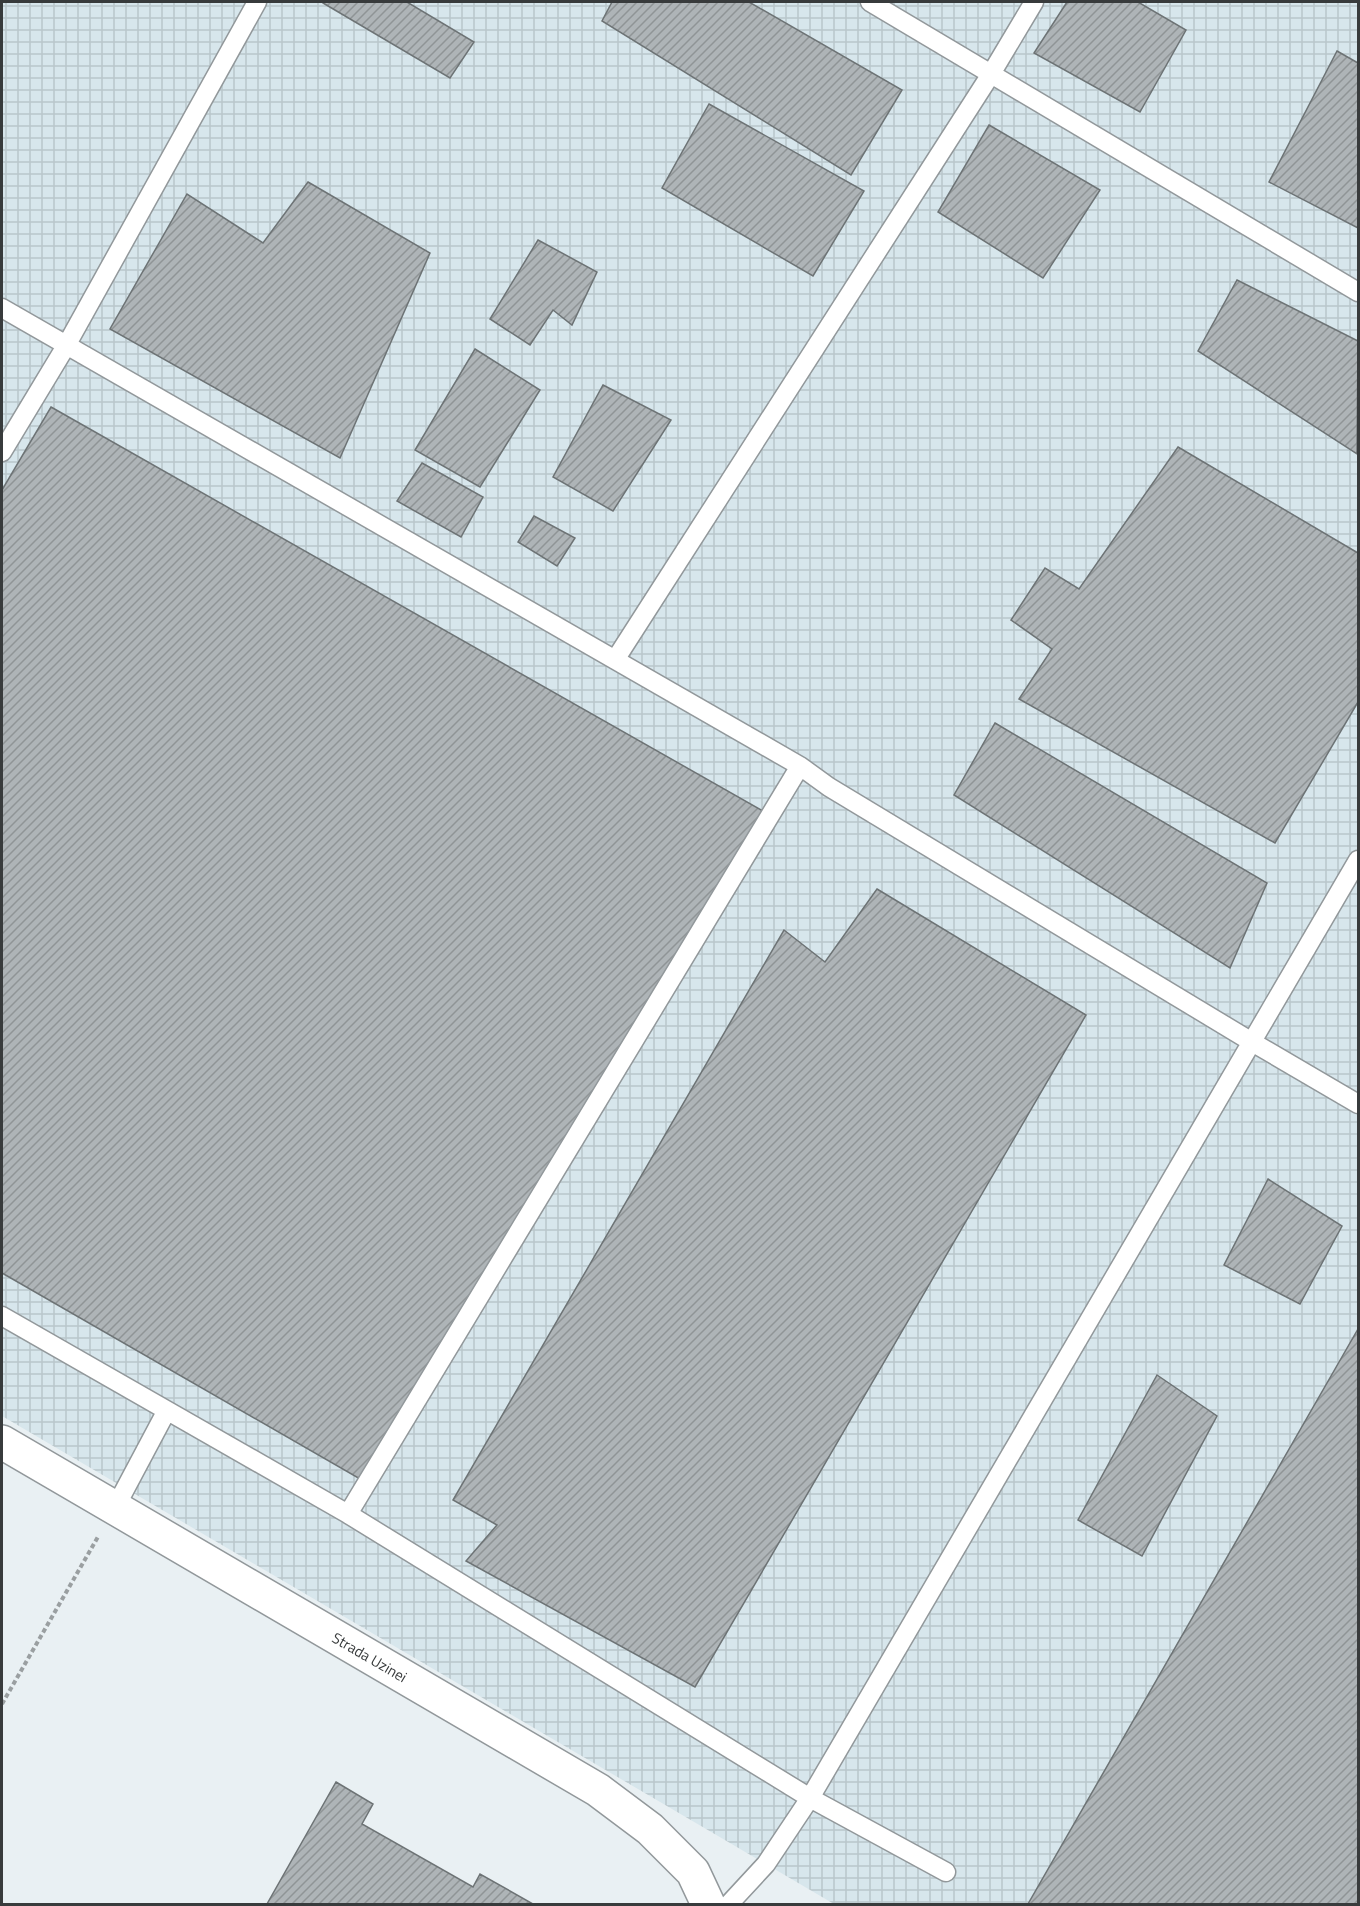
<svg xmlns="http://www.w3.org/2000/svg" width="1360" height="1906" font-family="'Titillium Web',sans-serif">
<defs>
<pattern id="industrial-grid" width="8" height="8" patternUnits="userSpaceOnUse" patternTransform="scale(1.5)"><rect width="8" height="8" fill="#d7e6ec"/><path d="M0 4h8M4 0v8" fill="none" stroke="#b9c6cb"/></pattern>
<pattern id="building-hatch" width="6" height="6" patternUnits="userSpaceOnUse" patternTransform="scale(1.5)"><rect width="6" height="6" fill="#aeb4b7"/><path d="M-1 1l2-2M0 6l6-6M5 7l2-2" fill="none" stroke="#8f9496"/></pattern>
</defs>
<rect width="100%" height="100%" fill="#e9f0f3"/>
<path fill="url(#industrial-grid)" d="M 2,2 L 1358,2 L 1358,1904 L 834,1904 L 2,1416 Z"/>
<path fill="url(#building-hatch)" stroke="#6d7375" stroke-width="1.5" d="M 323,2 L 407,2 L 474,42 L 450,78 L 323,3 Z
M 612,2 L 749,2 L 902,90 L 851,175 L 602,21 Z
M 1067,2 L 1138,2 L 1186,30 L 1140,112 L 1034,53 Z
M 1337,51 L 1358,63 L 1358,228 L 1269,182 Z
M 709,104 L 864,191 L 813,276 L 662,188 Z
M 989,125 L 1100,190 L 1043,278 L 938,212 Z
M 308,182 L 430,253 L 340,458 L 110,329 L 187,194 L 263,243 Z
M 538,240 L 597,272 L 572,325 L 553,310 L 530,345 L 490,319 Z
M 1237,280 L 1358,341 L 1357,454 L 1198,351 Z
M 475,349 L 540,390 L 480,487 L 415,450 Z
M 603,385 L 671,420 L 613,511 L 553,477 Z
M 51,407 L 770,815 L 367,1483 L 2,1273 L 2,490 Z
M 1178,447 L 1358,553 L 1358,702 L 1275,843 L 1019,699 L 1052,649 L 1011,620 L 1045,568 L 1079,589 Z
M 422,463 L 483,497 L 461,537 L 397,501 Z
M 534,516 L 575,538 L 557,566 L 518,542 Z
M 995,723 L 1267,883 L 1230,968 L 954,795 Z
M 877,889 L 1086,1015 L 695,1687 L 466,1561 L 497,1525 L 453,1500 L 784,930 L 825,962 Z
M 1268,1179 L 1342,1226 L 1300,1304 L 1224,1265 Z
M 1358,1329 L 1358,1904 L 1028,1904 Z
M 1157,1375 L 1217,1416 L 1142,1556 L 1078,1520 Z
M 336,1782 L 373,1804 L 362,1824 L 473,1887 L 480,1874 L 533,1904 L 267,1904 Z"/>
<g fill="none" stroke-linecap="round" stroke-linejoin="round">
<defs>
<path id="lane" d="M 870,2 L 1358,292
M 2,308 L 800,766 L 829,787 L 1252,1042 L 1358,1104
M 2,452 L 66,346 L 257,2
M 615,660 L 991,74 L 1034,2
M 2,1316 L 348,1514 L 810,1798 L 946,1872
M 115,1508 L 166,1412
M 348,1514 L 800,766
M 729,1904 L 766,1864 L 810,1798 L 1358,860"/>
<g id="street">
<path id="s1" d="M 2,1442 L 598,1790 L 650,1829 L 693,1872 L 708,1904"/>
</g>
</defs>
<use href="#lane" stroke="#92989b" stroke-width="21"/>
<use href="#street" stroke="#92989b" stroke-width="36"/>
<path stroke="#9a9fa1" stroke-width="4" stroke-dasharray="4.5 3" stroke-linecap="butt" d="M 2,1704 L 99,1535"/>
<use href="#lane" stroke="#fff" stroke-width="18"/>
<use href="#street" stroke="#fff" stroke-width="33"/>
</g>
<g text-anchor="middle" dominant-baseline="central" stroke-width="6" stroke-linejoin="round" paint-order="stroke">
<g font-size="15" fill="#383b3c" stroke="#fff">
<text stroke="none"><textPath href="#s1" startOffset="426">Strada Uzinei</textPath></text>
</g>
</g>
<rect width="1360" height="1906" fill="none" stroke="#383b3c" stroke-width="6"/>
</svg>
